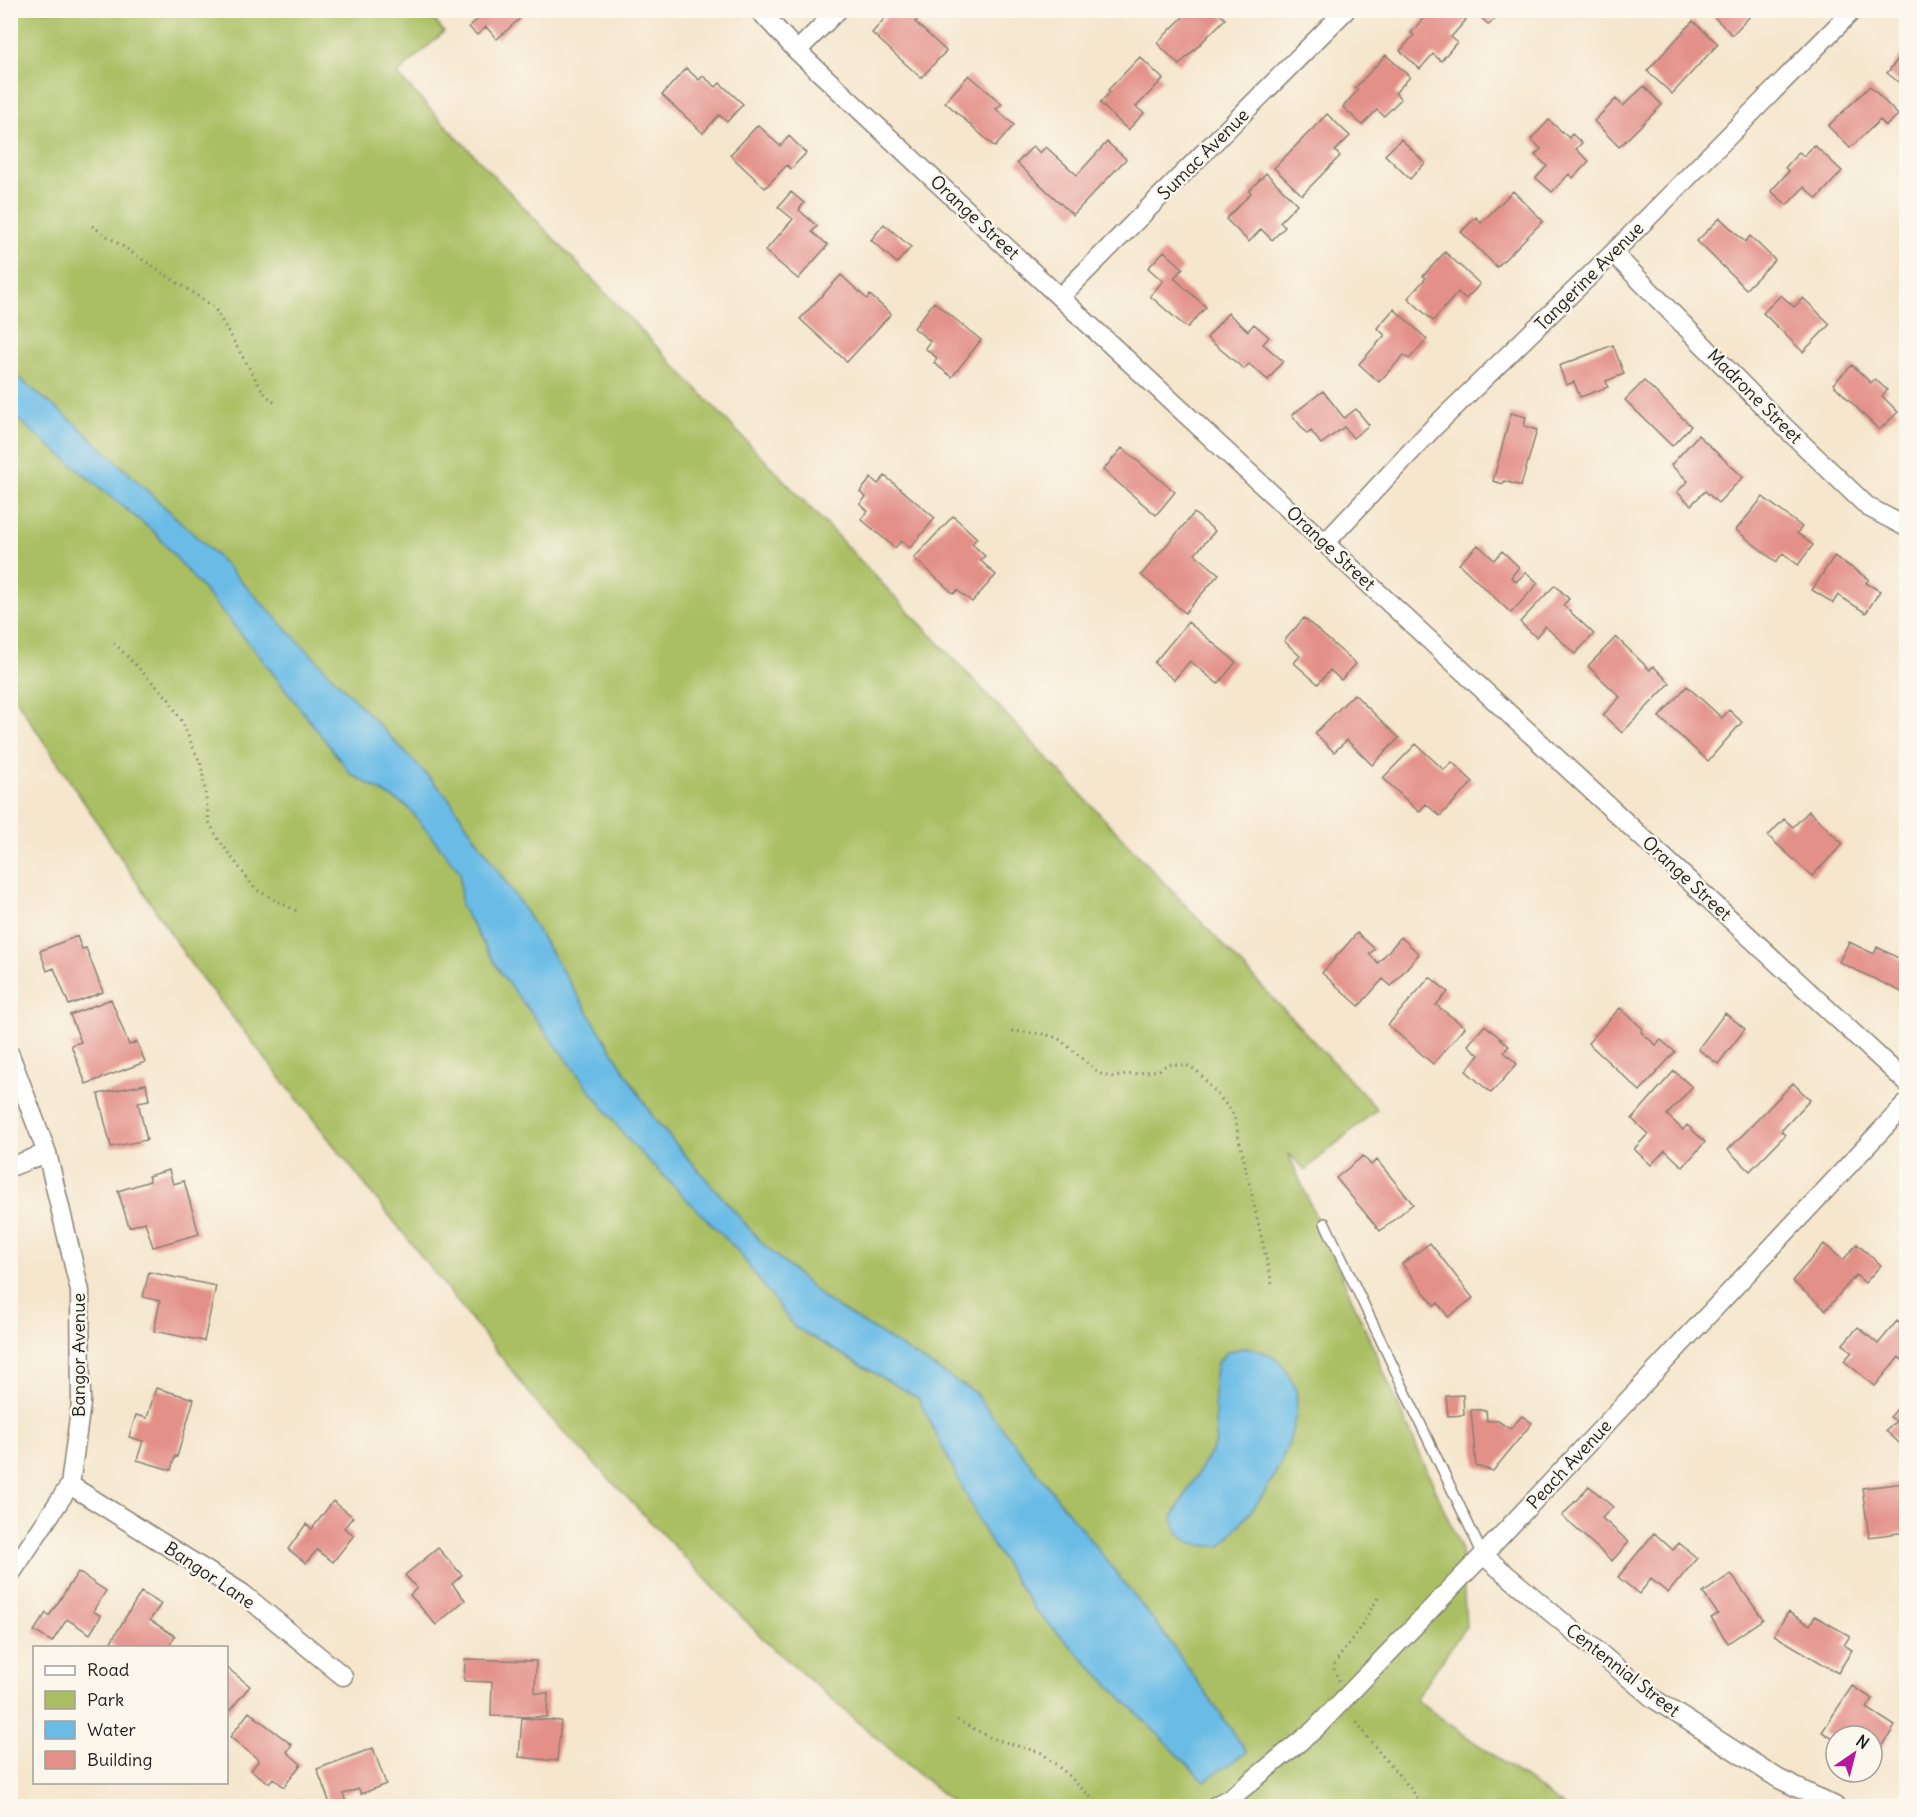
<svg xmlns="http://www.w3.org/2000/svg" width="1917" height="1817" font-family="Delius,sans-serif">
<rect width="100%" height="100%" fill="#fbf7ec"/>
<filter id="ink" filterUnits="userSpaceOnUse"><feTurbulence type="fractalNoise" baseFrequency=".0167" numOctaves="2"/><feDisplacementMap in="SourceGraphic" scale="12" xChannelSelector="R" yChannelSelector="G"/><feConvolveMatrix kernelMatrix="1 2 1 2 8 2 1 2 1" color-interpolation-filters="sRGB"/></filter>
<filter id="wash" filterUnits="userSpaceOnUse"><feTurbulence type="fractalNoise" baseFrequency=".008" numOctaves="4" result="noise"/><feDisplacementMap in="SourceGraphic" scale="24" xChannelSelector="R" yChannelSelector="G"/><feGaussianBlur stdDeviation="1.35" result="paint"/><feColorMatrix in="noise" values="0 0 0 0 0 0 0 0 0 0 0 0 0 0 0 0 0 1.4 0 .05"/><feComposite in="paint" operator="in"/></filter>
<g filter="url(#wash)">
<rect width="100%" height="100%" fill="#f5e6cd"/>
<path fill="#aabf64" stroke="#636e40" stroke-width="1.5" d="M 10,11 L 427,11 L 444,32 L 397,74 L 936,640 L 1377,1109 L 1305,1170 L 1288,1153 L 1461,1548 L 1466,1626 L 1415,1699 L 1563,1806 L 956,1806 L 769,1645 L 542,1409 L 193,967 L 11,692 Z"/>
<path fill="#6abce6" stroke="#436c81" stroke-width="1.5" d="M 10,371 L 76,424 L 214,553 L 447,796 L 524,909 L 655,1120 L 762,1243 L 826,1300 L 974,1392 L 1165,1635 L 1247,1752 L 1204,1781 L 1034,1609 L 986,1535 L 918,1398 L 794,1327 L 737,1250 L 629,1141 L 502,975 L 461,906 L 460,872 L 407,806 L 351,774 L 258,654 L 155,533 L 11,414 Z
M 1242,1348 C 1261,1349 1279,1356 1288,1374 C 1291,1379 1295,1385 1296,1391 C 1301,1421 1281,1466 1265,1492 C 1253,1511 1236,1528 1221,1546 C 1198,1547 1175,1543 1173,1516 L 1216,1442 L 1214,1381 L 1217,1363 L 1227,1352 Z"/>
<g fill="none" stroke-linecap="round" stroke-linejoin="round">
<path stroke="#6abce6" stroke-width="5" d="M 1275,1802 L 1279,1806"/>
</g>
<g id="blocks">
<path fill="#e39089" d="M 488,10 L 522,10 L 525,14 L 497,39 L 486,27 L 477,35 L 469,27 Z
M 892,10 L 926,10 L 915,22 L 946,51 L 921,78 L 872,33 Z
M 1190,10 L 1216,10 L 1225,19 L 1179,65 L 1157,43 Z
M 1430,10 L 1455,10 L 1466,20 L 1451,37 L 1457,42 L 1441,61 L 1433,54 L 1420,69 L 1400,51 L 1414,35 L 1411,33 Z
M 1473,10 L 1502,10 L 1489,25 Z
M 1707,10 L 1756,10 L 1732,35 Z
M 1693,21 L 1718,44 L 1672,94 L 1647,71 Z
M 1906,49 L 1906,88 L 1887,73 Z
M 1386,55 L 1410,77 L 1395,93 L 1401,99 L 1384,116 L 1377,110 L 1362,125 L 1343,107 L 1358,90 L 1355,88 Z
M 1140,57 L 1163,79 L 1136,107 L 1144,113 L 1128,130 L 1100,103 L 1110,92 L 1108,90 Z
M 686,68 L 699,80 L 703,76 L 716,87 L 720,83 L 743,104 L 727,122 L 719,115 L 703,133 L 662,95 Z
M 969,75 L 1002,104 L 996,109 L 1014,125 L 995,147 L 945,102 Z
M 1644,86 L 1662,105 L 1619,147 L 1594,121 L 1616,99 L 1623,106 Z
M 1870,86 L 1898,115 L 1886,126 L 1880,120 L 1850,148 L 1828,126 Z
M 1327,114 L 1350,136 L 1335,151 L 1340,156 L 1302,195 L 1274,168 Z
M 1549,120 L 1569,138 L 1572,134 L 1582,143 L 1576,149 L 1589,161 L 1573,178 L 1569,174 L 1552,192 L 1536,178 L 1547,166 L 1535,155 L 1541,149 L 1531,139 Z
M 758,125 L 780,146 L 789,136 L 806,153 L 791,169 L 787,165 L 765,188 L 730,155 Z
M 1401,139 L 1425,163 L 1410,179 L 1385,155 Z
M 1107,142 L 1126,159 L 1073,215 L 1017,163 L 1033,146 L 1040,153 L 1046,147 L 1077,175 Z
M 1814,145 L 1842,171 L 1817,199 L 1804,187 L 1787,205 L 1771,191 L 1789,171 L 1785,168 L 1799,152 L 1804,156 Z
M 1266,173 L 1297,204 L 1280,222 L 1285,227 L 1272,240 L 1261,229 L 1249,242 L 1226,219 L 1251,193 L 1249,191 Z
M 1513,191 L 1543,221 L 1497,267 L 1461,232 L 1476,217 L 1481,223 Z
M 791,192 L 804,203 L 799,210 L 817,226 L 812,232 L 828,245 L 798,279 L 765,251 L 793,219 L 778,207 Z
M 1720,218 L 1745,242 L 1750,236 L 1775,260 L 1746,289 L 1697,241 Z
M 884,224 L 911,247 L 897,263 L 871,240 Z
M 1164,251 L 1183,268 L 1174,278 L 1206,307 L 1187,328 L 1150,296 L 1163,281 L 1148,268 Z
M 1445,252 L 1480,284 L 1466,299 L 1458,292 L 1433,321 L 1408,298 L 1426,278 L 1423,276 Z
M 841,275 L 867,299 L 870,295 L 891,314 L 847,362 L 800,319 Z
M 1781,295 L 1794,307 L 1803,298 L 1830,324 L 1803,352 L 1763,313 Z
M 934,302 L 981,340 L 952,377 L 934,363 L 937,358 L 925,348 L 930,341 L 914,328 Z
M 1394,309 L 1427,339 L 1409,359 L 1404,355 L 1379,382 L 1359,364 L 1385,335 L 1377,328 Z
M 1228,313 L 1248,331 L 1254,324 L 1269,337 L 1263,344 L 1283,361 L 1268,380 L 1249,364 L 1244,369 L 1207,338 Z
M 1613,345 L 1624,374 L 1606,381 L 1608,387 L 1580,397 L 1574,382 L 1566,385 L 1559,366 Z
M 1852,365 L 1871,383 L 1875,379 L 1887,390 L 1882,396 L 1898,412 L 1879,430 L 1833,384 Z
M 1644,381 L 1691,426 L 1672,446 L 1625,400 Z
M 1323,391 L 1344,418 L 1356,409 L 1369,425 L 1353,438 L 1344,427 L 1321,444 L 1311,431 L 1307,434 L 1292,415 Z
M 1511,413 L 1526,417 L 1524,426 L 1537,430 L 1521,486 L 1504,481 L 1503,484 L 1493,481 Z
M 1698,435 L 1743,477 L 1718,503 L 1705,491 L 1691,505 L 1677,492 L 1688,481 L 1671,465 Z
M 1122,448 L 1175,492 L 1156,515 L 1103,470 Z
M 885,476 L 935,518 L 910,548 L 901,541 L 895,548 L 861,519 L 868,511 L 860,504 L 866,497 L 860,492 L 871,478 L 878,484 Z
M 1763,497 L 1802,527 L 1797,533 L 1813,545 L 1798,565 L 1783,553 L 1776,562 L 1736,530 Z
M 1194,513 L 1215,531 L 1195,554 L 1219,574 L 1185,613 L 1141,575 Z
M 953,516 L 977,538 L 972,544 L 985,556 L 980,560 L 996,575 L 972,602 L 957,590 L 954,594 L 914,558 Z
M 1478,545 L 1494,560 L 1502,551 L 1519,567 L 1511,577 L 1516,582 L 1526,572 L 1538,583 L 1511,613 L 1459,564 Z
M 1834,556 L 1869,579 L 1866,583 L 1880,591 L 1866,613 L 1838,595 L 1833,603 L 1812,590 Z
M 1555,585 L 1569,599 L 1563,605 L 1594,634 L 1575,654 L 1545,626 L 1536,637 L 1520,622 Z
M 1304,618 L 1356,664 L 1341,680 L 1330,670 L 1318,684 L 1294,663 L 1300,656 L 1284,641 Z
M 1188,622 L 1236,662 L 1218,684 L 1190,661 L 1174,680 L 1154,663 Z
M 1616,637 L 1650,670 L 1653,666 L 1670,683 L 1622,733 L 1603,715 L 1620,697 L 1588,666 Z
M 1687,686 L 1722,718 L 1729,710 L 1742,722 L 1708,761 L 1659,717 Z
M 1354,694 L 1399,738 L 1372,765 L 1347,740 L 1334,752 L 1315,733 Z
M 1416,744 L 1444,770 L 1452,762 L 1473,782 L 1440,816 L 1426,804 L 1419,812 L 1383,778 Z
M 1809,811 L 1843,844 L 1812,876 L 1768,836 L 1784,819 L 1793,827 Z
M 1357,933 L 1375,949 L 1369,954 L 1378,963 L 1401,937 L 1419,954 L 1391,986 L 1383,979 L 1359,1006 L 1322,973 Z
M 77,936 L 82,949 L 86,948 L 103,992 L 69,1005 L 54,968 L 47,971 L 40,951 Z
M 1849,942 L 1874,954 L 1877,947 L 1902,960 L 1906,951 L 1906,994 L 1839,962 Z
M 1430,977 L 1448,992 L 1436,1005 L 1465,1027 L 1433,1064 L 1388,1025 Z
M 111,999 L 129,1045 L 137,1042 L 145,1062 L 86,1084 L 71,1045 L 81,1042 L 70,1015 Z
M 1620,1008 L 1643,1029 L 1641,1032 L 1656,1045 L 1661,1040 L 1675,1052 L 1640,1091 L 1588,1043 Z
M 1725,1013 L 1745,1029 L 1718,1064 L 1698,1049 Z
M 1485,1025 L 1509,1046 L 1504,1052 L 1517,1064 L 1491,1093 L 1466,1071 L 1479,1055 L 1468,1045 Z
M 1674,1071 L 1692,1087 L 1667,1115 L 1683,1130 L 1687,1125 L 1705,1142 L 1683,1167 L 1665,1150 L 1651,1165 L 1634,1149 L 1648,1134 L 1632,1119 Z
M 1793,1083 L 1810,1100 L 1781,1131 L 1785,1135 L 1750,1171 L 1728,1150 Z
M 146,1084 L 149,1100 L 138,1102 L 147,1140 L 111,1147 L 98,1094 Z
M 1363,1156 L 1371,1165 L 1377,1160 L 1413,1204 L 1380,1231 L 1336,1178 Z
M 169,1170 L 173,1184 L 184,1181 L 199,1234 L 153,1247 L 145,1222 L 129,1227 L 118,1191 L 150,1181 L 148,1176 Z
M 1430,1243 L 1473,1298 L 1448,1317 L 1438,1303 L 1435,1306 L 1402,1264 Z
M 1824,1244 L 1843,1260 L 1857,1244 L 1881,1265 L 1865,1283 L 1856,1275 L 1826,1310 L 1792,1281 Z
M 149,1272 L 216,1286 L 204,1341 L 154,1331 L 160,1301 L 143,1297 Z
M 1897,1321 L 1906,1329 L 1906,1364 L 1899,1357 L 1875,1386 L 1844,1361 L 1852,1352 L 1843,1344 L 1858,1327 L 1878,1344 Z
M 156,1388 L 194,1399 L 177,1457 L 175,1456 L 171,1470 L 137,1460 L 143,1441 L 129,1437 L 136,1415 L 147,1418 Z
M 1463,1395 L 1464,1415 L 1448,1416 L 1446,1396 Z
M 1906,1399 L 1906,1449 L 1886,1431 L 1896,1421 L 1890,1417 Z
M 1471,1410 L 1486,1410 L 1487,1421 L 1498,1421 L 1510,1429 L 1522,1416 L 1532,1423 L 1493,1471 L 1476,1466 Z
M 1905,1483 L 1906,1532 L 1869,1537 L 1862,1488 Z
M 1589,1486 L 1613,1507 L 1602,1518 L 1629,1542 L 1612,1561 L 1562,1516 Z
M 333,1501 L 353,1517 L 344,1528 L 354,1535 L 333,1562 L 317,1550 L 306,1563 L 288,1549 L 306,1524 L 312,1529 Z
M 1654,1533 L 1673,1550 L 1679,1543 L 1697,1558 L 1668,1593 L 1651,1579 L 1639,1594 L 1618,1577 Z
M 438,1548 L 462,1575 L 452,1584 L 465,1600 L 436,1625 L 410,1595 L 417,1588 L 405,1575 Z
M 78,1572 L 106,1591 L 93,1611 L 101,1616 L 90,1634 L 67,1619 L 52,1642 L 34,1631 L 46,1613 L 49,1616 Z
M 1731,1574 L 1763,1619 L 1728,1643 L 1711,1618 L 1718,1614 L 1703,1593 Z
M 141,1592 L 161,1604 L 150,1620 L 175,1636 L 168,1648 L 117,1648 L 110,1643 Z
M 1788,1612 L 1810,1625 L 1815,1616 L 1850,1636 L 1844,1645 L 1852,1650 L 1838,1673 L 1774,1635 Z
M 465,1659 L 536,1661 L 535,1693 L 548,1693 L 547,1717 L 491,1716 L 492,1682 L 464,1681 Z
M 226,1667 L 250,1686 L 226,1715 Z
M 1852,1686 L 1873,1699 L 1867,1708 L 1895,1726 L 1875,1758 L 1872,1757 L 1872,1736 L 1836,1736 L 1836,1741 L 1822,1732 Z
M 249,1712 L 292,1745 L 287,1752 L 301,1764 L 284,1787 L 273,1778 L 269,1783 L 251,1770 L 259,1760 L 230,1737 Z
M 522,1718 L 561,1721 L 557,1761 L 519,1757 Z
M 373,1748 L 386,1784 L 361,1794 L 359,1789 L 343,1794 L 346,1802 L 331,1806 L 317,1769 Z"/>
</g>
</g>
<g filter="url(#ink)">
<use href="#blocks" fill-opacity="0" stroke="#888174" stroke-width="1.5"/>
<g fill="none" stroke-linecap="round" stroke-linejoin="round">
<defs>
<path id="service" d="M 1325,1223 L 1483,1555"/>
<path id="minor" d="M 759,10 L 797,51 L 1054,292 L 1906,1082
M 797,51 L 838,10
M 1613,253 L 1772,415 L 1868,507 L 1906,527
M 1060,297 L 1346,10
M 1326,542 L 1433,428 L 1613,253 L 1853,10
M 10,1055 L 47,1153 L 80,1291 L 81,1403 L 70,1485 L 10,1575
M 10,1167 L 47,1153
M 70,1485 L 242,1593 L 343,1676
M 1483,1555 L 1654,1699 L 1779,1779 L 1835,1806
M 1215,1806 L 1232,1797 L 1314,1730 L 1483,1555 L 1906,1104"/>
</defs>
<use href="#service" stroke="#888174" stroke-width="12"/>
<use href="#minor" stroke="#888174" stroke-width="21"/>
<path stroke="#888174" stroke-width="3" stroke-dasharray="1.5 4.5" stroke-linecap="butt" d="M 92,226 L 214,307 L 263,392 L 276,404
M 114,643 L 168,698 L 182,722 L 202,767 L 209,822 L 217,837 L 255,889 L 300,913
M 1012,1031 L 1044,1034 L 1058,1038 L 1102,1075 L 1114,1077 L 1159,1070 L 1168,1064 L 1186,1065 L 1197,1071 L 1229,1108 L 1234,1116 L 1272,1284
M 1339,1681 L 1333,1666 L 1361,1626 L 1379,1596
M 957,1720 L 991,1738 L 1042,1753 L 1066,1773 L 1100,1806
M 1357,1722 C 1376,1752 1403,1777 1424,1806"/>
<use href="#service" stroke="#fff" stroke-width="9"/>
<use href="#minor" stroke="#fff" stroke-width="18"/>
</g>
</g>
<g text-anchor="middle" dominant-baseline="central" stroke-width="5" stroke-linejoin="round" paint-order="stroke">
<g font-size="18" fill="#1c1c1c" stroke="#fbf7ec">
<text transform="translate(1203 154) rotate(-45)">Sumac Avenue</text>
<text transform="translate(975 217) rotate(43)">Orange Street</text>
<text transform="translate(1589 276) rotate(-45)">Tangerine Avenue</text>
<text transform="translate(1755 396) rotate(45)">Madrone Street</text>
<text transform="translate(1331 548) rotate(43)">Orange Street</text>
<text transform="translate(1687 878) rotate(43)">Orange Street</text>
<text transform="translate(78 1355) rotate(-90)">Bangor Avenue</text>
<text transform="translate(1569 1464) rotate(-47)">Peach Avenue</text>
<text transform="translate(210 1575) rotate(34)">Bangor Lane</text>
<text transform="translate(1623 1670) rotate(38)">Centennial Street</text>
</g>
</g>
<rect width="1917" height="1817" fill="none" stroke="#fbf7ec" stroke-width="36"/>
<rect x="33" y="1646" width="195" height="138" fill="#fbf7ec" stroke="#a29f99" stroke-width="1.5"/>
<rect x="45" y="1666" width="30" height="9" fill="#ffffff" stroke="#a29f99" stroke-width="1.5"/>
<text x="87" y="1676" font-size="18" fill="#1c1c1c">Road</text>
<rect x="45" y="1691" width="30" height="18" fill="#aabf64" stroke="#a29f99" stroke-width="1.5"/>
<text x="87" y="1706" font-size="18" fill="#1c1c1c">Park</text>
<rect x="45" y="1721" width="30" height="18" fill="#6abce6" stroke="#a29f99" stroke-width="1.5"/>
<text x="87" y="1736" font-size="18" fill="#1c1c1c">Water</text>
<rect x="45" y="1751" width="30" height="18" fill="#e39089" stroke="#a29f99" stroke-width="1.5"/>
<text x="87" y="1766" font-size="18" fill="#1c1c1c">Building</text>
<g transform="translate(1854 1754) rotate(35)"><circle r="28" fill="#fbf7ec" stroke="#a29f99" stroke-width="1.5"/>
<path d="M0-4.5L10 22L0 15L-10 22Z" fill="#b5179e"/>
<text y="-9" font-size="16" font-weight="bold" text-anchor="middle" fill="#1c1c1c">N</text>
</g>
</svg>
